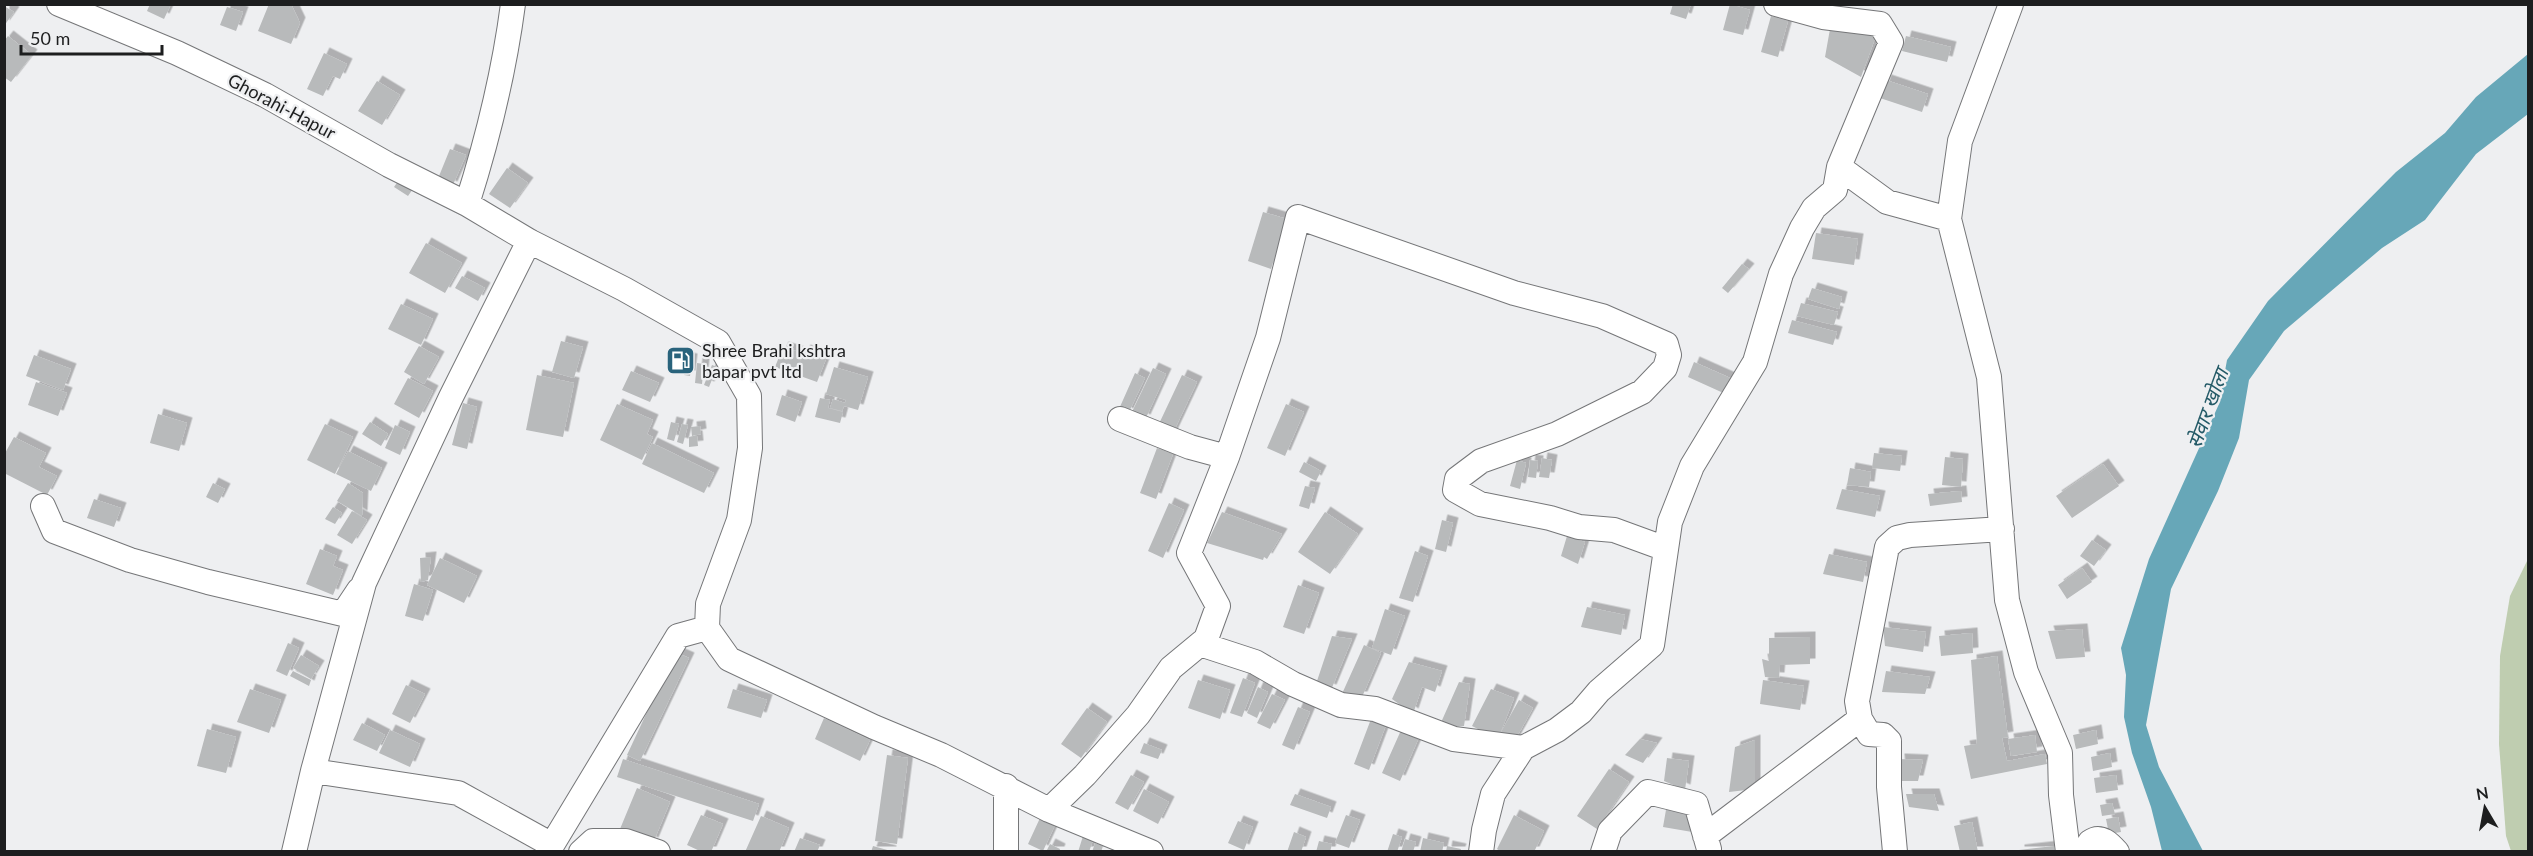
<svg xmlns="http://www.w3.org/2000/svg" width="2533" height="856" font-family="Lato,'Noto Sans Devanagari',sans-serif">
<defs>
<filter id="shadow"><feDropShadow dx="5.5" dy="-5.5" stdDeviation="0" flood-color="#0004"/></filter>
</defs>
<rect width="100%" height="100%" fill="#eeeff1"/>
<path fill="#bfcdb0" d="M 2528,559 L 2528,851 L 2511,851 L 2506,836 L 2499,744 L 2500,656 L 2510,596 Z"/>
<path fill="#67a7b8" d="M 2528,54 L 2528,114 L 2476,154 L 2425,220 L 2382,248 L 2284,331 L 2249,380 L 2239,438 L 2218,491 L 2171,589 L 2146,725 L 2159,767 L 2203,851 L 2162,851 L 2151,807 L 2132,753 L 2124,717 L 2126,675 L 2121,648 L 2149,559 L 2219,404 L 2227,360 L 2268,301 L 2396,172 L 2445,133 L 2476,97 Z"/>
<path fill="#b8babb" filter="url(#shadow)" d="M 150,4 L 171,4 L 164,19 L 147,11 Z
M 269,4 L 291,4 L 300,23 L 291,44 L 258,31 Z
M 1673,4 L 1691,4 L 1686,19 L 1670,14 Z
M 1730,4 L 1750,10 L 1743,35 L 1723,30 Z
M 4,6 L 14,12 L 4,26 Z
M 227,7 L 243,12 L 236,31 L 220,25 Z
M 1771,16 L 1788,21 L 1778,57 L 1761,52 Z
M 1830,29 L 1877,33 L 1861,77 L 1825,57 Z
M 8,36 L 32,55 L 11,82 L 4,77 L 4,41 Z
M 1906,36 L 1951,47 L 1947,62 L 1902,51 Z
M 324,53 L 347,64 L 340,79 L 333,76 L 323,96 L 307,89 Z
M 1886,80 L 1928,94 L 1922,112 L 1880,98 Z
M 377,81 L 400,95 L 382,125 L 358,111 Z
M 450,149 L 466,155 L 452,187 L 437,181 Z
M 507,168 L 528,183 L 510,208 L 489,194 Z
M 401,177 L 415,186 L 408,196 L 394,187 Z
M 1263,212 L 1287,219 L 1271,269 L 1248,261 Z
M 1816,233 L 1858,239 L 1854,265 L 1812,259 Z
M 426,243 L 462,263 L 445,293 L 409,273 Z
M 1742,264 L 1749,269 L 1728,293 L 1722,288 Z
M 462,276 L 485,288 L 478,301 L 455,288 Z
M 1812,288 L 1842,297 L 1839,309 L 1808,299 Z
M 1801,303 L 1838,312 L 1834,325 L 1797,316 Z
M 401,304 L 433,319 L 421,345 L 388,329 Z
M 1792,320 L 1837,332 L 1833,345 L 1788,333 Z
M 561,341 L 583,347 L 574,378 L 552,372 Z
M 419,346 L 439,357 L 424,384 L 404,372 Z
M 783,347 L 802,353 L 800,362 L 805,350 L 826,359 L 817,382 L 775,367 Z
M 34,355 L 71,369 L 63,390 L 26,376 Z
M 687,358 L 692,359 L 690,376 L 684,375 Z
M 1694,362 L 1737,381 L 1730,396 L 1688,377 Z
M 697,363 L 704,364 L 702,384 L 695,383 Z
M 712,365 L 717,367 L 709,387 L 704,385 Z
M 834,367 L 868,377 L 858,410 L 844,406 L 842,411 L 830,408 L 833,399 L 845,403 L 846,400 L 826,394 Z
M 1153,368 L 1166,374 L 1145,420 L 1131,414 Z
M 631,371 L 659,383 L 650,402 L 622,390 Z
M 1135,373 L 1145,378 L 1128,414 L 1119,409 Z
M 537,375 L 574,383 L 563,437 L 526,430 Z
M 1182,375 L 1197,382 L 1172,435 L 1157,428 Z
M 408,378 L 433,391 L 419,418 L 394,404 Z
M 36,382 L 67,393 L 58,416 L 28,405 Z
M 782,395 L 802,402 L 795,422 L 776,415 Z
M 820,398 L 830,400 L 828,408 L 843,412 L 840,423 L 815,417 Z
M 463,403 L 477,407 L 467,449 L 452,445 Z
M 617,404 L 653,420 L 647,434 L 653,437 L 642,460 L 600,440 Z
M 1286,404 L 1304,412 L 1285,456 L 1267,448 Z
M 158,414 L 187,423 L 179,451 L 150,443 Z
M 370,422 L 388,434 L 381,446 L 362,434 Z
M 671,422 L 679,424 L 674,441 L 667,439 Z
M 325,424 L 353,437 L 335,474 L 307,460 Z
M 682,424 L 688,425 L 683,444 L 677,442 Z
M 395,425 L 410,432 L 400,455 L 385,448 Z
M 700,426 L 701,434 L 692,436 L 691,427 Z
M 693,436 L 697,436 L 698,446 L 689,447 L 689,437 Z
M 14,437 L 46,453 L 39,467 L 57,476 L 47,495 L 4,473 L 4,455 Z
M 652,443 L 714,473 L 704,493 L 642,464 Z
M 1157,448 L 1173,454 L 1156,499 L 1140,493 Z
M 348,451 L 382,468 L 371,491 L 336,474 Z
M 1874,453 L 1902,456 L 1900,471 L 1872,468 Z
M 1945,457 L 1963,459 L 1961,487 L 1942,485 Z
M 1542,458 L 1552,460 L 1549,478 L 1539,477 Z
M 1517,460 L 1526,463 L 1520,489 L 1510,486 Z
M 1530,460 L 1538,461 L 1536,478 L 1528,477 Z
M 1304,462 L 1321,471 L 1316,481 L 1299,472 Z
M 2103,464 L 2119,486 L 2072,518 L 2056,496 Z
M 1850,468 L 1871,472 L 1869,487 L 1847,485 Z
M 213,483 L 225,489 L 218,503 L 206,497 Z
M 348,483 L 363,493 L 362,516 L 337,501 Z
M 1305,486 L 1315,488 L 1309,509 L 1299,506 Z
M 1842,489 L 1880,496 L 1875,517 L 1836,509 Z
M 1961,491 L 1962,502 L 1930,506 L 1928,494 Z
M 94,499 L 121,508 L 114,527 L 87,518 Z
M 1169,503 L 1184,510 L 1163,558 L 1148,551 Z
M 333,507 L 342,513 L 335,524 L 325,519 Z
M 352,511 L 367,520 L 352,544 L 337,535 Z
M 1222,512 L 1282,534 L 1267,559 L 1264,557 L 1263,560 L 1207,543 Z
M 1325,512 L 1358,534 L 1330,574 L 1298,552 Z
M 1442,520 L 1453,523 L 1446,552 L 1435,549 Z
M 1567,536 L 1585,542 L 1578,564 L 1561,556 Z
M 2092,540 L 2106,550 L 2094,566 L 2080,556 Z
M 320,549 L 337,556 L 333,566 L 343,570 L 333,595 L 306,584 Z
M 1415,551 L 1428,556 L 1413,602 L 1399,598 Z
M 1829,554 L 1867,562 L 1863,582 L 1823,574 Z
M 431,557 L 428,580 L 421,582 L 420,558 Z
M 440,558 L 477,576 L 464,603 L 427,585 Z
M 2082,568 L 2092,582 L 2067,599 L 2058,585 Z
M 414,584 L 433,590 L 423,621 L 405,616 Z
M 1298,585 L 1319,593 L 1304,634 L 1283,627 Z
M 1587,607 L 1625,615 L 1621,635 L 1581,627 Z
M 1385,609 L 1405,616 L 1391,655 L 1372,648 Z
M 1883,627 L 1926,632 L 1923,652 L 1885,646 Z
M 2082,629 L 2085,657 L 2056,659 L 2048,631 Z
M 1972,633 L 1973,653 L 1941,656 L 1939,636 Z
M 1332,636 L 1352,639 L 1331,690 L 1316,684 Z
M 1810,637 L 1810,664 L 1780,665 L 1779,678 L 1765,677 L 1762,659 L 1769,661 L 1769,638 Z
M 288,643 L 299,648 L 287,676 L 276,671 Z
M 1364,645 L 1381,653 L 1362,697 L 1341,696 Z
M 675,652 L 689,658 L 640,761 L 627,755 Z
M 301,655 L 319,666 L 311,679 L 293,668 Z
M 1997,656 L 2008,737 L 2002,738 L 2007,761 L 2045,754 L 2047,764 L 1971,779 L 1964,746 L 1977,744 L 1971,660 Z
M 1409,662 L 1442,671 L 1435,692 L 1422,687 L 1413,714 L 1392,699 Z
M 293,671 L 311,680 L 309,686 L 290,676 Z
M 1886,671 L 1930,677 L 1925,694 L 1882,692 Z
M 1243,678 L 1255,683 L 1242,717 L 1230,713 Z
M 1198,680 L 1230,690 L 1220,719 L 1188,708 Z
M 1763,680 L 1804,686 L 1800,710 L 1760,704 Z
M 1459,682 L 1470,684 L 1464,726 L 1439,727 Z
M 406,685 L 425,694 L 410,723 L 392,714 Z
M 1258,687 L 1268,692 L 1257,718 L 1247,713 Z
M 250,689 L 281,700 L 269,733 L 237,722 Z
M 733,689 L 767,700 L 761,718 L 727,708 Z
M 1491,689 L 1514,698 L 1498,739 L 1472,726 Z
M 1272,694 L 1285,700 L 1270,729 L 1257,723 Z
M 1519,700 L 1533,708 L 1514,742 L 1500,734 Z
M 1298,707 L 1310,712 L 1294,750 L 1282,745 Z
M 1087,708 L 1107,722 L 1081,758 L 1061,744 Z
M 824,718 L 870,740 L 860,761 L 815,739 Z
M 1371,719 L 1386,725 L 1369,770 L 1354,764 Z
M 362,723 L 385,735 L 377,751 L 353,740 Z
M 1402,728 L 1420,735 L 1400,781 L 1382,773 Z
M 207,729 L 236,737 L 226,773 L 197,766 Z
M 390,730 L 420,744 L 410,767 L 379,753 Z
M 2096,730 L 2098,744 L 2076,749 L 2073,735 Z
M 2035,735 L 2037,752 L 2011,756 L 2008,739 Z
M 1640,739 L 1657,743 L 1643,763 L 1625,755 Z
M 1755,740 L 1755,789 L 1729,792 L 1735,747 Z
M 1144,743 L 1162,750 L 1158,759 L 1140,753 Z
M 2110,753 L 2112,767 L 2093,771 L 2091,757 Z
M 887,755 L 908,758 L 897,844 L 875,841 Z
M 1667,758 L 1689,761 L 1685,790 L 1664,781 Z
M 623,759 L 759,804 L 753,821 L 617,777 Z
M 1899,759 L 1923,760 L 1918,781 L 1901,781 Z
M 1609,769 L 1629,782 L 1597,829 L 1577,816 Z
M 1131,775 L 1144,782 L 1128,810 L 1115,803 Z
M 2116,775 L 2118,790 L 2096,793 L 2094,778 Z
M 637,788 L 670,802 L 653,843 L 620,829 Z
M 1144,789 L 1169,802 L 1158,824 L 1133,811 Z
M 1295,794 L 1331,807 L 1327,818 L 1290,805 Z
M 1906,794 L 1934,794 L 1939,811 L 1909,807 Z
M 2112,803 L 2115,814 L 2102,816 L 2100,805 Z
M 1667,804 L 1702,810 L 1698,833 L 1663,827 Z
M 701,815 L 723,824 L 711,852 L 702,852 L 687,845 Z
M 1346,815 L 1360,820 L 1349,848 L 1335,843 Z
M 1514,815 L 1544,831 L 1534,852 L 1501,852 L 1497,849 Z
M 761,816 L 789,828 L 779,852 L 745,852 Z
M 2118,817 L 2121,832 L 2109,834 L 2106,819 Z
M 1040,818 L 1055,825 L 1043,851 L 1028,844 Z
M 1238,821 L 1253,827 L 1244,850 L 1228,843 Z
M 1972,822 L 1978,852 L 1960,852 L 1954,826 Z
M 1294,832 L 1306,837 L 1301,852 L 1287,852 Z
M 1393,834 L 1402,837 L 1397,852 L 1387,852 Z
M 1083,836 L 1093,840 L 1089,852 L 1078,852 Z
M 800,838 L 820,845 L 817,852 L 794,852 Z
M 1423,838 L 1444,843 L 1442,852 L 1420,852 Z
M 1405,839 L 1416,842 L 1413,852 L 1401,852 Z
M 1319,841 L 1332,844 L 1330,852 L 1316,852 Z
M 1095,843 L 1103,846 L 1101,852 L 1092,852 Z
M 1050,844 L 1060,849 L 1059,852 L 1046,852 Z
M 873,846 L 891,851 L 891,852 L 871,852 Z
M 1447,846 L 1461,849 L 1460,852 L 1446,852 Z
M 2054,846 L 2055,852 L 2019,852 L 2019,850 Z"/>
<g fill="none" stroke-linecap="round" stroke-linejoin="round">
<defs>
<path id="minor" d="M 59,4 L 177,53 L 265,95 L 389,165 L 467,204
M 513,4 C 504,73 488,138 467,204 L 529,241 L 624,289 L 718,342 L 749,396 L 750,448 L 739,520 L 708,604 L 707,628 L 729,659 L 874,727 L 941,755 L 1049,810 L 1151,852
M 1776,4 L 1823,17 L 1880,24 L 1891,42 L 1839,167 L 1887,202 L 1949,219
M 2011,4 L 1960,141 L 1949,219 L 1989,377 L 2007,600 L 2026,672 L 2060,753 L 2061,795 L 2068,852
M 1227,457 L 1268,338 L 1298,217 L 1514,293 L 1602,316 L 1666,344 L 1669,355 L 1665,368 L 1642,392 L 1557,434 L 1481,461 L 1457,479 L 1455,490 L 1480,504 L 1550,518 L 1579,527 L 1614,530 L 1666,549
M 43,506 L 54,531 L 130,560 L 208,582 L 343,614 L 359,590
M 1200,644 L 1255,662 L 1293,684 L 1341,705 L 1375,709 L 1454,739 L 1523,748
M 313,771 L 458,793 L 552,845 L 678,636 L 707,628
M 1049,810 L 1085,775 L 1138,715 L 1171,668 L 1206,639 L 1218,606 L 1189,553 L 1227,457 L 1190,447 L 1120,419
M 1705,836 L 1860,719
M 294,852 L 313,771 L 364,583 L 451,397 L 529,241
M 581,852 L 593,841 L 626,841 L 658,852
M 1006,852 L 1006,786
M 1481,852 L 1484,830 L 1493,794 L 1523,748 L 1557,730 L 1581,712 L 1599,691 L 1652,645 L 1670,522 L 1692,466 L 1755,362 L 1781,274 L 1802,228 L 1814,208 L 1835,190 L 1839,167
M 1603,852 L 1610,831 L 1648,792 L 1696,804 L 1709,849
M 1895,852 L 1889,787 L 1889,741 L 1883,735 L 1869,734 L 1860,719 L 1857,701 L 1887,547 L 1897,538 L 1910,535 L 2002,529
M 2084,852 L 2090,842 C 2101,834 2110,844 2117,852"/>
</defs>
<use href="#minor" stroke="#757678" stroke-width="26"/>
<use href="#minor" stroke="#fff" stroke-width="24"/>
</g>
<defs>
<symbol id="fuel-square" viewBox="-11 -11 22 22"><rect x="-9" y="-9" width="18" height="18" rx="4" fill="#29637c" stroke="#eeeff1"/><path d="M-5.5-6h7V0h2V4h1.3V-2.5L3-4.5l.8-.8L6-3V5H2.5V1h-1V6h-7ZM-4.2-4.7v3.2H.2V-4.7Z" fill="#fff"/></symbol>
</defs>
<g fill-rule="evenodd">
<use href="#fuel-square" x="664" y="344" width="33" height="33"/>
</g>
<g text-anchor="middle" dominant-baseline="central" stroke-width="4.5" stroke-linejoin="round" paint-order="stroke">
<g font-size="18" fill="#1d1e1f" stroke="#eeeff1">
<text transform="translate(282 106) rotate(28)">Ghorahi-Hapur</text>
</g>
<g font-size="18" fill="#1d1e1f" stroke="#eeeff1" text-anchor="start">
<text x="702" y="350">Shree Brahi kshtra<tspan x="702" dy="21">bapar pvt ltd</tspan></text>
</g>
<g font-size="20" font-style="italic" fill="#245a67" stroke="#eeeff1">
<text transform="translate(2207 408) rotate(-70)">सेवार खोला</text>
</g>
</g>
<rect width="2533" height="856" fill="none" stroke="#1d1e1f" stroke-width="12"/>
<g transform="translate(2485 808) rotate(350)" stroke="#eeeff1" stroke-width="4.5" paint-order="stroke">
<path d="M0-4.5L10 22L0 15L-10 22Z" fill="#1d1e1f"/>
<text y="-9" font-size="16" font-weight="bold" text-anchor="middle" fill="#1d1e1f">N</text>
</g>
<path d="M21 45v9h141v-9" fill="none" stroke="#1d1e1f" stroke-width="3"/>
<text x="30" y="45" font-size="18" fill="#1d1e1f" stroke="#eeeff1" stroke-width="4.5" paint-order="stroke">50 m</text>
</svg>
